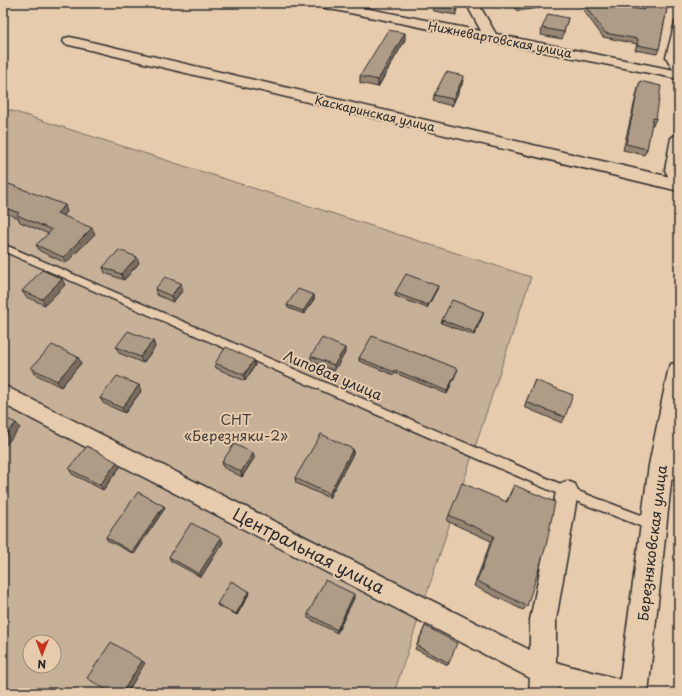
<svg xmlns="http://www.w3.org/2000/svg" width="682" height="696" font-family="'Playpen Sans',sans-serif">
<rect width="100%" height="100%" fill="#e6cbad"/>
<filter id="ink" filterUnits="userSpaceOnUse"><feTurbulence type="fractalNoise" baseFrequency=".025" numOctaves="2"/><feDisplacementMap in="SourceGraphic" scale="8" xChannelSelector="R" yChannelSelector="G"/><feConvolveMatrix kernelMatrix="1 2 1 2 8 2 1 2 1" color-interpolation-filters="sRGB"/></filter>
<g filter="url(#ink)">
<path fill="#c7b098" stroke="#796e62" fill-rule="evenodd" d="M 3,108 L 531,277 L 394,693 L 3,693 ZM 30,642 L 54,642 L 54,666 L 30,666 Z"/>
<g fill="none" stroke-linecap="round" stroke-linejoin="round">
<defs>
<path id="lane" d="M 679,20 L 679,32 L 674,57 L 679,67 L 679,75 L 675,73 L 666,57 L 675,22 Z
M 675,135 L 679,138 L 673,170 L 679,182 L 679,186 L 673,186 L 665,170 L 671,138 Z
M 3,244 L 570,488 L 657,521 L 659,525 L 657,529 L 653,531 L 563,496 L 3,251 Z"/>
<path id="street" d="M 314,3 L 339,3 L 481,31 L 466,3 L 478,3 L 496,34 L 679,71 L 679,79 L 320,7 L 315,6 Z
M 70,37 L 679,179 L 679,191 L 65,44 L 63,41 L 65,38 Z
M 3,385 L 530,650 L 530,620 L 556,492 L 559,484 L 567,481 L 575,484 L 578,492 L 556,620 L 556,662 C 580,670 606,674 630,683 L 634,693 L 569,693 L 557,688 L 557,693 L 529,693 L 530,678 L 3,404 Z
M 661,455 L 679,461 L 679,481 L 653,472 L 650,465 L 653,458 Z"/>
<path id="secondary" d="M 679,362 L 679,433 L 673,465 L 648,693 L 618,693 L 649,465 L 668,371 L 671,364 Z"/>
</defs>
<use href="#lane" stroke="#2b2b2b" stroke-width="3"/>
<use href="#street" stroke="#2b2b2b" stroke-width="3"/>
<use href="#secondary" stroke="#2b2b2b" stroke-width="3"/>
<use href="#lane" fill="#e6cbad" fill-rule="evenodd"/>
<use href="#street" fill="#e6cbad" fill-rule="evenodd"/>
<use href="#secondary" fill="#e6cbad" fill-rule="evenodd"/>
</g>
<path fill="#968674" stroke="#2b2b2b" d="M 430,3 L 454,3 L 457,9 L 456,15 L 434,11 Z
M 512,3 L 539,3 L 540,5 L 540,8 L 517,11 Z
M 578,3 L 607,3 L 608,4 L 644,10 L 646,3 L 668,3 L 659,49 L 657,54 L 635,50 L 637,44 L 603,37 Z
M 568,18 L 562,39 L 541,35 L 542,28 Z
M 405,40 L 378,87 L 360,83 L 360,76 Z
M 464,76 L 463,82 L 452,106 L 433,101 L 434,95 Z
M 640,81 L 656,119 L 653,125 L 651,125 L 647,149 L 644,155 L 623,150 L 638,88 Z
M 3,189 L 67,212 L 63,216 L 95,234 L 66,263 L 40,251 L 36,245 L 49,234 L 20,222 L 18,218 L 3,212 Z
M 139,263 L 124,280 L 105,273 L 103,267 Z
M 65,285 L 45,305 L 26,297 L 22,291 Z
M 438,286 L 437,289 L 427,308 L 395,296 L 395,293 Z
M 155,289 L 183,290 L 173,302 L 157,295 Z
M 314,295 L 314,299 L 304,314 L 288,308 L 287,305 Z
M 484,312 L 483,315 L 474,335 L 441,323 L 442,320 Z
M 153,341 L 155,347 L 143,363 L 119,353 L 116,347 Z
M 345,353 L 334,371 L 311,361 L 311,356 Z
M 359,358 L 457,371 L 447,394 L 395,373 L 394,375 L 359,361 Z
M 81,363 L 61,387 L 35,374 L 31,368 Z
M 215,363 L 255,365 L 245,381 L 216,368 Z
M 535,380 L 565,417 L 562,423 L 524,407 Z
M 141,391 L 125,413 L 103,403 L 100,398 Z
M 353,449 L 353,454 L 329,498 L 296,483 L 295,478 Z
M 253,453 L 254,458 L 242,477 L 223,467 L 222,462 Z
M 117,462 L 120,467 L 103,490 L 72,474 L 69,469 Z
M 514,485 L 527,606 L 523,610 L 474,586 L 491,541 L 447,521 L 449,515 L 506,502 Z
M 164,506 L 165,508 L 134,554 L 107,540 L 106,537 Z
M 223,542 L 201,577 L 171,561 L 169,557 Z
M 249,591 L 250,592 L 237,615 L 218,606 L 217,604 Z
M 354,598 L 337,633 L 308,618 L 308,614 Z
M 425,626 L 449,663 L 448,665 L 415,649 Z"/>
<path fill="#7a6d5e" stroke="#2b2b2b" d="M 405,33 L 405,40 L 378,87 L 378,80 Z
M 464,76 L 463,82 L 452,106 L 453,99 Z
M 65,205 L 67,212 L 60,220 L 57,213 Z
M 92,228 L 95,234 L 66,263 L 63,257 Z
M 137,257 L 139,263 L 124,280 L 121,274 Z
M 62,279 L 65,285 L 45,305 L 42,299 Z
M 181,283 L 183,290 L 173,302 L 171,296 Z
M 438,286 L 437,289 L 427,308 L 428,305 Z
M 314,295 L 314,299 L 304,314 L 303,311 Z
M 484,312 L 483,315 L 474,335 L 474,332 Z
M 153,341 L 155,347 L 143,363 L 140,357 Z
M 345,348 L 345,353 L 334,371 L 334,365 Z
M 78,357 L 81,363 L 61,387 L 57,381 Z
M 254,360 L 255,365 L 245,381 L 244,375 Z
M 458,369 L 457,371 L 447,394 L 447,391 Z
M 139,385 L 141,391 L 125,413 L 122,408 Z
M 16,423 L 20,428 L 3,448 L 3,438 Z
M 353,449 L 353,454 L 329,498 L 329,494 Z
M 253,453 L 254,458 L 242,477 L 241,472 Z
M 117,462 L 120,467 L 103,490 L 100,485 Z
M 164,506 L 165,508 L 134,554 L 132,552 Z
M 221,538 L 223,542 L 201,577 L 199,574 Z
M 249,591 L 250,592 L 237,615 L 236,614 Z
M 354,594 L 354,598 L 337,633 L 337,630 Z
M 142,661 L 145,663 L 127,693 L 122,693 Z"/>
<path fill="#af9c87" stroke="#2b2b2b" d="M 434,3 L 454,3 L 457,9 L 435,5 Z
M 515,3 L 539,3 L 540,5 L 518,7 Z
M 583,3 L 607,3 L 608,4 L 644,10 L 646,3 L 668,3 L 659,49 L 637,45 L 638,39 L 605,33 Z
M 548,14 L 568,18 L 564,32 L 542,28 Z
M 388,30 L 405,33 L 378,80 L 360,76 Z
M 446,72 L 464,76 L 453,99 L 434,95 Z
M 640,81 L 661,86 L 656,119 L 653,118 L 647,149 L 626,144 Z
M 9,184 L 65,205 L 57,213 L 92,228 L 63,257 L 36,245 L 52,230 L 17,215 L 19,213 L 3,207 L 3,189 Z
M 119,250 L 137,257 L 121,274 L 103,267 Z
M 42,270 L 62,279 L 42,299 L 22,291 Z
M 406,274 L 438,286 L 428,305 L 395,293 Z
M 165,277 L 181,283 L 171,296 L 155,289 Z
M 298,289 L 314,295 L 303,311 L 287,305 Z
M 452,300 L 484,312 L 474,332 L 442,320 Z
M 128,331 L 153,341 L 140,357 L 116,347 Z
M 372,336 L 424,356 L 424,355 L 458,369 L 447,391 L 395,370 L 394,372 L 359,358 Z
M 322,338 L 345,348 L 334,365 L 311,356 Z
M 52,345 L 78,357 L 57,381 L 31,368 Z
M 226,347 L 254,360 L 244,375 L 215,363 Z
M 117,376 L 139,385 L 122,408 L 100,398 Z
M 535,380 L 573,395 L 565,417 L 526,402 Z
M 3,417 L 16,423 L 3,438 Z
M 321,434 L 353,449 L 329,494 L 295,478 Z
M 234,444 L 253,453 L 241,472 L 222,462 Z
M 87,446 L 117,462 L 100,485 L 69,469 Z
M 462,483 L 507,502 L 514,485 L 555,502 L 546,546 L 527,606 L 477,581 L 494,536 L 449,515 Z
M 138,492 L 164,506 L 132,552 L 106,537 Z
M 191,523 L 221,538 L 199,574 L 169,557 Z
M 325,580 L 354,594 L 337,630 L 308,614 Z
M 231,581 L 249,591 L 236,614 L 217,604 Z
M 425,626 L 457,643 L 449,663 L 417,646 Z
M 111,642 L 142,661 L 122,693 L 111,693 L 87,678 Z
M 408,690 L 414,693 L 407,693 Z"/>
</g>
<g text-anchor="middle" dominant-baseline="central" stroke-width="4" stroke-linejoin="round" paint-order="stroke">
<g font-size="12" fill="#2b2b2b" stroke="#e6cbad">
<text transform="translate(500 39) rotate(11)">Нижневартовская улица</text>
<text transform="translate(375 113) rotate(13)">Каскаринская улица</text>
</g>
<g font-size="14" fill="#2b2b2b" stroke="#e6cbad">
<text transform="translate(333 375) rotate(23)">Липовая улица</text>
<text transform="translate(652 543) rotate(-83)">Березняковская улица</text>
</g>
<g font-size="14" fill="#423f3b" stroke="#e6cbad">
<text x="236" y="419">СНТ<tspan x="236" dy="16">«Березняки-2»</tspan></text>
</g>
<g font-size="17" fill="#2b2b2b" stroke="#e6cbad">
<text transform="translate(309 550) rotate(27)">Центральная улица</text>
</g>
</g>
<rect width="682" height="696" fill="none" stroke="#e6cbad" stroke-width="16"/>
<rect x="8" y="8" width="666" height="680" fill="none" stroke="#2b2b2b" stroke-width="1.5" filter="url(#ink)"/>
<g transform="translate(42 654) rotate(181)"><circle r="19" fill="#e6cbad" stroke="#9b8b79"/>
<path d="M0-3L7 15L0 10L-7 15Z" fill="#c8321e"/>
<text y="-6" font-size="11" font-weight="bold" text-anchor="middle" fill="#2b2b2b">N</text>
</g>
</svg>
